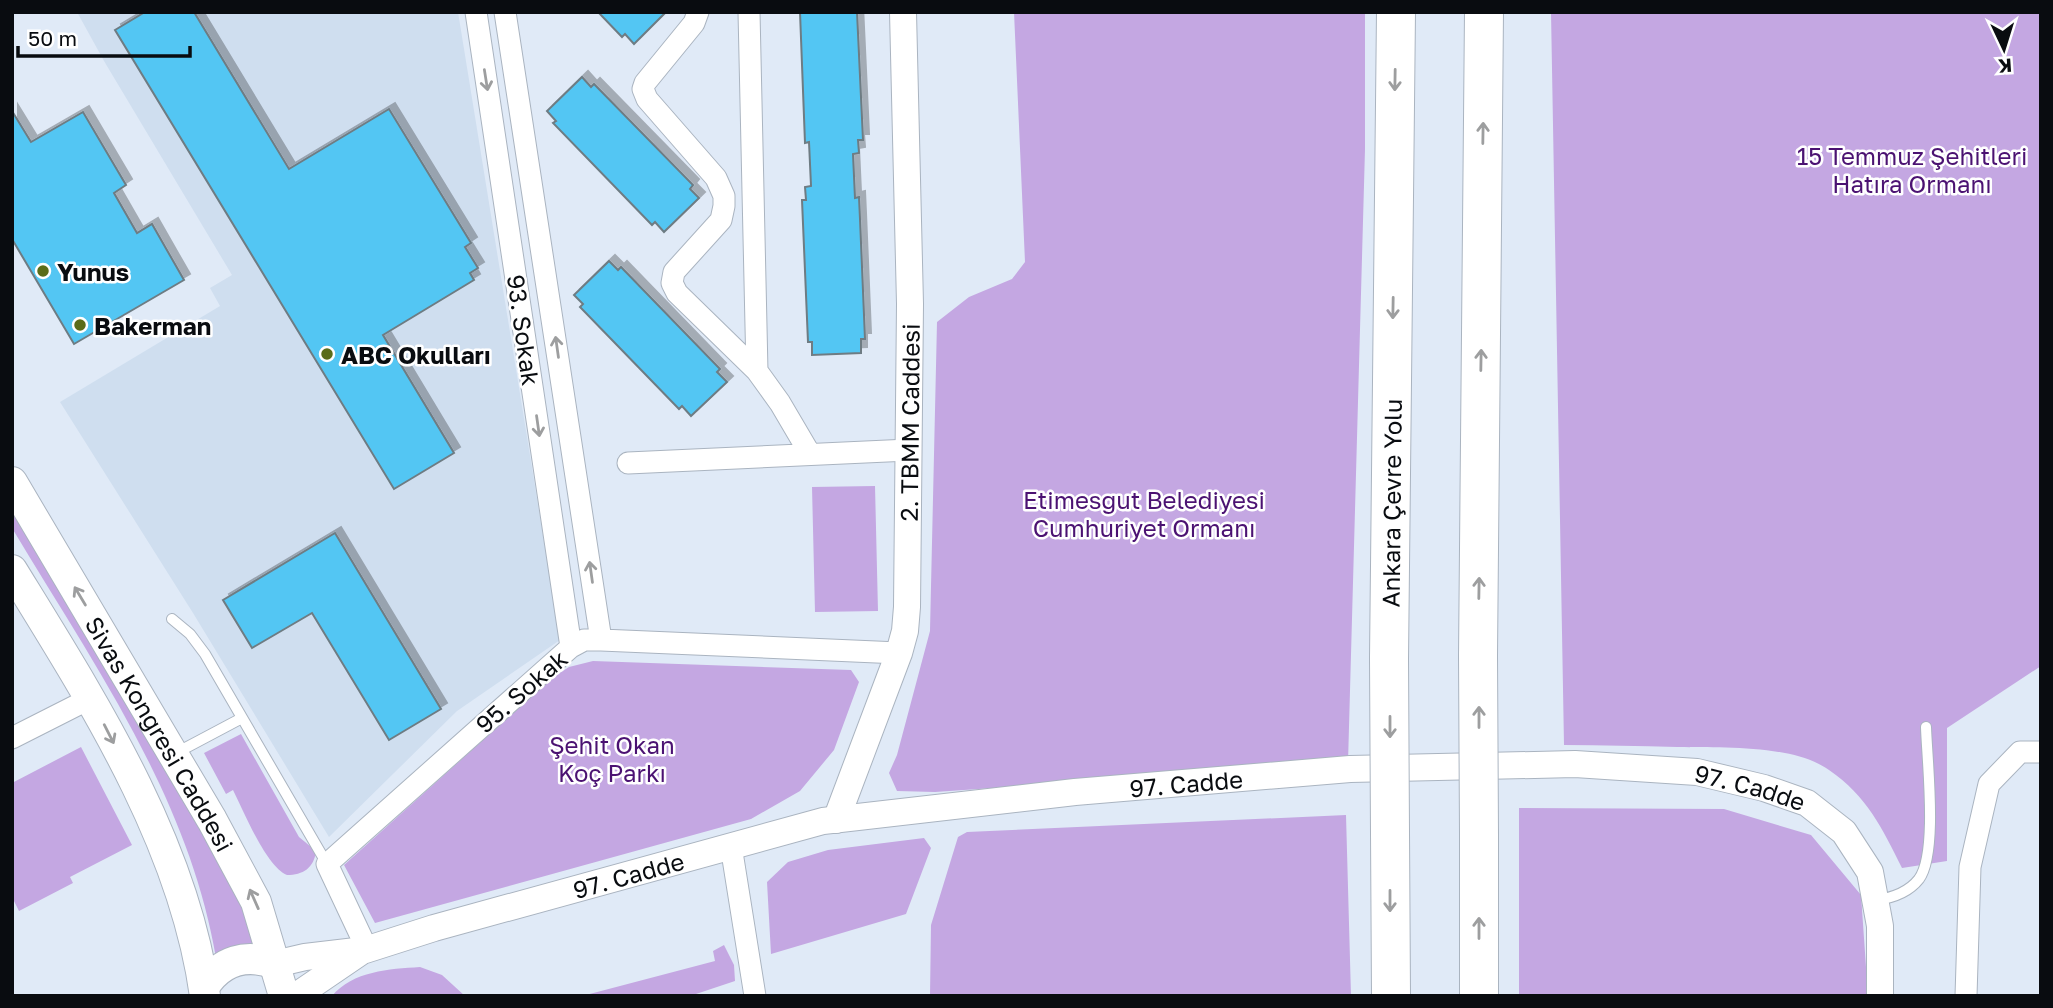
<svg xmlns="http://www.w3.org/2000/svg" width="2053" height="1008" font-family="'Golos Text',sans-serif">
<defs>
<filter id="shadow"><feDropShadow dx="6" dy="-6" stdDeviation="0" flood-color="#0004"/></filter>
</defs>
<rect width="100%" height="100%" fill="#e0eaf7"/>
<path fill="#cfdeef" d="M 77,12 L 458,12 L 560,640 L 457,711 L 329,837 L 193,613 L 60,402 L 220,306 L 210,288 L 232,275 L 104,61 Z"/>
<path fill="#c4a7e2" d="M 1014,12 L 1365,12 L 1365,149 L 1348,763 L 935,792 L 897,791 L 889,773 L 897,755 L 930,631 L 937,322 L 969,297 L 1012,279 L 1025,262 Z
M 1551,12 L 2041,12 L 2041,666 L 1947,728 L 1947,861 L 1902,868 C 1882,828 1867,796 1829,770 C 1792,744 1721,748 1677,747 C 1639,746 1602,745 1564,745 Z
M 875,486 L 878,611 L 815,612 L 812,487 Z
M 12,506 L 231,876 L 258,947 L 216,958 C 189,798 94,665 12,528 Z
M 593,661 L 851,670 L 859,682 L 834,750 L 800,791 L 751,819 L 375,923 L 344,865 L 552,678 L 569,667 Z
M 241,734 L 299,837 L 316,851 C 314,868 303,875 287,875 C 266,866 244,812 233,790 L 226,794 L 204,753 Z
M 81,747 L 132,845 L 70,877 L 73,883 L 19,911 L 12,897 L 12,783 Z
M 1519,808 L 1724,809 L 1811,835 L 1861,895 L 1868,996 L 1519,996 Z
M 1346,815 L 1351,996 L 930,996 L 931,925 L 958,837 L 967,832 Z
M 924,838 L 931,848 L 906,914 L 771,954 L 767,882 L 788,862 L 828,850 Z
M 724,945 L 734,965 L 735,981 L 690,996 L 582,996 L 715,961 L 713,951 Z
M 420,967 L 442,975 L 465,996 L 332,996 C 353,971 389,969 420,967 Z"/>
<path fill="#53c6f3" stroke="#6e7c83" stroke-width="2" filter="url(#shadow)" d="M 145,12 L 194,12 L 289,169 L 389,109 L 471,243 L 465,247 L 478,268 L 470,273 L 474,280 L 383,335 L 454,453 L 394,489 L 115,30 Z
M 598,12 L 666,12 L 634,44 L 625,34 L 622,37 Z
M 800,12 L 857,12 L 863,140 L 858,140 L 859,153 L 853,154 L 855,198 L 859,197 L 860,219 L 865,339 L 861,339 L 861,353 L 812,355 L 812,342 L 808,342 L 802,200 L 806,200 L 805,187 L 811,186 L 809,142 L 805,143 Z
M 582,77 L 591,87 L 594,84 L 693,185 L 690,189 L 699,198 L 664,232 L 655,222 L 652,225 L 553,123 L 556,121 L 547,111 Z
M 12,111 L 31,142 L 83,112 L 126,185 L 114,193 L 137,233 L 152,224 L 184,280 L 74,344 L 12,239 Z
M 609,261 L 618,270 L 621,267 L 720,369 L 717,372 L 727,382 L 691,416 L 682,406 L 679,409 L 580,307 L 583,304 L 574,295 Z
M 335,533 L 441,709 L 389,740 L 312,613 L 252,648 L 223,600 Z"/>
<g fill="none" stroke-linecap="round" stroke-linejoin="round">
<defs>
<path id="service" d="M 172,619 L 190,634 L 205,654 L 327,864
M 176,753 L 242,718
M 1876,900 C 1892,898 1908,893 1919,879 C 1938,853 1927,761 1926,727"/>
<path id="minor" d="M 476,12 L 571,647
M 505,12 L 601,640
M 698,12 L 694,23 L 645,83 L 643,89 L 647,99 L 716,178 L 724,196 L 724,206 L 721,220 L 674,272 L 672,283 L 677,293 L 757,371 L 780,403 L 810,454
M 749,12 L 757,371
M 628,463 L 909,450
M 12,738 L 91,698
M 731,846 L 755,996
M 367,949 L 327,864 L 571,647 L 584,640 L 601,640 L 899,653
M 1966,996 L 1970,867 L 1989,784 L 2020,752 L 2041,752"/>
<g id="tertiary">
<path id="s1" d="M 836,820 L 899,653 L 905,631 L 907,607 L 910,304 L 903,12"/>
<path d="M 275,964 L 305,957 L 356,951"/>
<path id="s2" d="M 296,996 L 362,951 L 434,928 L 823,821 L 1075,792 L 1350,769 L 1575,764 L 1697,772 L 1764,788 L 1807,803 L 1844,832 L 1870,872 L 1880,926 L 1880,996"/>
</g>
<g id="secondary">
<path id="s3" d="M 12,482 L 212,820 L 256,902 L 284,996"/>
<path d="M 12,570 C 92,700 184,842 205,996"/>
<path d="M 204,987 C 221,960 246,953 275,964"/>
</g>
<g id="motorway">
<path d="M 1478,656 L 1484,12"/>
<path id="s4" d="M 1389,659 L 1396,12"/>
<path d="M 1390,833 L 1391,996"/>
<path d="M 1479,996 L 1479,834"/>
</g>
</defs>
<use href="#service" stroke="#aab4c0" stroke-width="12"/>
<use href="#minor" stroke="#aab4c0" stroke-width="23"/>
<use href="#tertiary" stroke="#aab4c0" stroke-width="28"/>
<use href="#secondary" stroke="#aab4c0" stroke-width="32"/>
<use href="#motorway" stroke="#aab4c0" stroke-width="40"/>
<use href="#service" stroke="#fff" stroke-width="10"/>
<use href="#minor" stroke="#fff" stroke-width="21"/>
<use href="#tertiary" stroke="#fff" stroke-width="26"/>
<use href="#secondary" stroke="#fff" stroke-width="30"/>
<use href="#motorway" stroke="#fff" stroke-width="38"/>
<defs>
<path id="motorway-bridge" d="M 1478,656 L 1479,834
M 1389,659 L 1390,833"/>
</defs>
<use href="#motorway-bridge" stroke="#aab4c0" stroke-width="40" stroke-linecap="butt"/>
<use href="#motorway-bridge" stroke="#fff" stroke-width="38"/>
</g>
<defs><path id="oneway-shaft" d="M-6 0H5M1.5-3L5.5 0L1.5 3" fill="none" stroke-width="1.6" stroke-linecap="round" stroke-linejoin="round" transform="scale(1.75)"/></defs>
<g stroke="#9d9e9f">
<use href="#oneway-shaft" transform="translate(486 80) rotate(81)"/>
<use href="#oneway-shaft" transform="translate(1395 80) rotate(91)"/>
<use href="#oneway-shaft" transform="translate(1483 133) rotate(-89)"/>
<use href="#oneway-shaft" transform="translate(1393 308) rotate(91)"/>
<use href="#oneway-shaft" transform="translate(557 347) rotate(-98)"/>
<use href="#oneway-shaft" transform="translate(1481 360) rotate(-89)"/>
<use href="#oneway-shaft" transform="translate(538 426) rotate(82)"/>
<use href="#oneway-shaft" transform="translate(591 572) rotate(-98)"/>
<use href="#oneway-shaft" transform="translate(1479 588) rotate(-89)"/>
<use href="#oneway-shaft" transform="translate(80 596) rotate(-121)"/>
<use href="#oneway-shaft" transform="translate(1479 717) rotate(-90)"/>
<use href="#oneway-shaft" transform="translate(1390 727) rotate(90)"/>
<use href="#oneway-shaft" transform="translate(109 734) rotate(63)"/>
<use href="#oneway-shaft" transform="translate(254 899) rotate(-114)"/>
<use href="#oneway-shaft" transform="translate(1390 901) rotate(90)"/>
<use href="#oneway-shaft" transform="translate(1479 928) rotate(-90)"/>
</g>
<g fill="#5a6c19" stroke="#fff" stroke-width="2.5">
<circle cx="43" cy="271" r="7"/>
<circle cx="80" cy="325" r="7"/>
<circle cx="327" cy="354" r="7"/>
</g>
<g text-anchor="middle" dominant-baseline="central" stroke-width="5" stroke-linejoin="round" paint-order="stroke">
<g font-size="24" fill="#4b1272" stroke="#fff">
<text x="1912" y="155">15 Temmuz Şehitleri<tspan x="1912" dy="28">Hatıra Ormanı</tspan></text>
<text x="1144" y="499">Etimesgut Belediyesi<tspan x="1144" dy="28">Cumhuriyet Ormanı</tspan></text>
<text x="612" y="744">Şehit Okan<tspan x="612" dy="28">Koç Parkı</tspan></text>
</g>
<g font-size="24" font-weight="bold" fill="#090c10" stroke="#fff" text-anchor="start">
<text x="57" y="271">Yunus</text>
<text x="94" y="325">Bakerman</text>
<text x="341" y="354">ABC Okulları</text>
</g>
<g font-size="24" fill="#090c10" stroke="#fff">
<text transform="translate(524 330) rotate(82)">93. Sokak</text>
<text stroke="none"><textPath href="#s1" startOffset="410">2. TBMM Caddesi</textPath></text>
<text stroke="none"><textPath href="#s4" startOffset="156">Ankara Çevre Yolu</textPath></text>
<text transform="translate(521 691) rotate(-41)">95. Sokak</text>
<text stroke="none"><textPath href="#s3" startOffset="292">Sivas Kongresi Caddesi</textPath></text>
<text stroke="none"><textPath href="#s2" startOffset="924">97. Cadde</textPath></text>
<text stroke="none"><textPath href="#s2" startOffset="1491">97. Cadde</textPath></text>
<text stroke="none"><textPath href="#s2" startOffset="357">97. Cadde</textPath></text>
</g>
</g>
<rect width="2053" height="1008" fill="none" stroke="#090c10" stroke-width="28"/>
<g transform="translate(2004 49) rotate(176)" stroke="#ffffff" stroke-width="5" paint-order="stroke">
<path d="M0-5L12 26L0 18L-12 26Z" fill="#090c10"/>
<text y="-10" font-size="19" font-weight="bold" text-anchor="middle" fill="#090c10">K</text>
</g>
<path d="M18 46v10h172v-10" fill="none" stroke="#090c10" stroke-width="3.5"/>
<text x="28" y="46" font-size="21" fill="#090c10" stroke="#ffffff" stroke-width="5" paint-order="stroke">50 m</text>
</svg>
